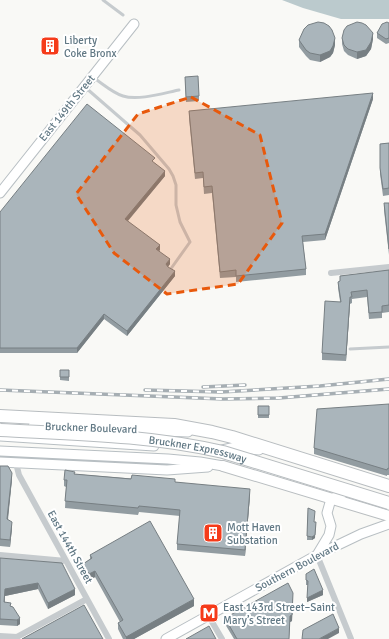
<svg xmlns="http://www.w3.org/2000/svg" width="389" height="639" font-family="Signika,sans-serif">
<rect width="100%" height="100%" fill="#f9f9f6"/>
<path fill="#bbcacd" d="M 282,0 L 389,0 L 389,19 L 341,19 L 303,8 Z"/>
<g fill="none" stroke-linecap="round" stroke-linejoin="round">
<defs>
<path id="secondary" d="M 0,193 L 134,24
M 33,426 L 188,432
M 0,436 L 154,446
M 222,450 L 236,447 L 259,450
M 0,451 L 168,459 L 200,462 L 223,466
M 0,462 L 167,470 L 208,467
M 317,555 L 329,535 L 331,526 L 327,513 L 331,499 L 351,490
M 166,639 L 317,555 L 361,534 L 389,524"/>
<path id="primary" d="M 223,466 L 389,516"/>
<path id="highway" d="M 0,416 L 174,425 L 212,432 L 232,437 L 389,486"/>
</defs>
<use href="#secondary" stroke="#b8bfc3" stroke-width="11"/>
<use href="#primary" stroke="#b9bec1" stroke-width="12"/>
<use href="#highway" stroke="#b8bdc0" stroke-width="14"/>
<path stroke="#c6cbce" stroke-width="3" d="M 103,0 L 123,15
M 94,78 C 103,84 113,93 123,96 C 138,101 164,93 179,90
M 86,88 L 140,135 L 169,169 L 173,176 L 176,185 L 176,205 L 180,222 L 190,242 L 170,270
M 350,349 L 389,347"/>
<path stroke="#c6cbce" stroke-width="6" d="M 331,273 L 389,267
M 16,463 L 19,475 L 109,639
M 0,555 L 66,561
M 317,555 L 351,639
M 208,615 L 222,639
M 0,636 L 17,637 L 87,599"/>
<use href="#secondary" stroke="#fff" stroke-width="9"/>
<use href="#primary" stroke="#fff" stroke-width="10"/>
<use href="#highway" stroke="#fff" stroke-width="12"/>
<defs>
<path id="rail" d="M 203,387 L 245,385
M 0,390 L 223,399 L 279,398 L 389,389
M 145,390 L 221,392 L 320,386 L 389,379"/>
</defs>
<use href="#rail" stroke="#a6aeb3" stroke-width="3.5"/>
<use href="#rail" stroke="#fff" stroke-width="2" stroke-dasharray="6" stroke-linecap="butt"/>
<defs>
<g id="highway-bridge">
<path id="s1" d="M 0,430 C 75,434 150,435 223,452 L 389,503"/>
</g>
</defs>
<use href="#highway-bridge" stroke="#b8bdc0" stroke-width="14" stroke-linecap="butt"/>
<use href="#highway-bridge" stroke="#fff" stroke-width="12"/>
</g>
<path fill="#929ca1" d="M 389,23 L 389,43 L 386,44 L 377,38 L 377,33 Z
M 342,38 L 373,39 L 371,49 L 366,56 L 357,59 L 348,55 L 344,51 L 342,44 Z
M 299,40 L 335,45 L 333,53 L 330,57 L 320,62 L 310,60 L 306,56 L 299,47 Z
M 185,77 L 199,96 L 199,101 L 186,102 Z
M 373,99 L 325,240 L 303,242 L 306,269 L 306,275 L 236,282 L 236,277 L 220,278 L 212,193 L 204,194 L 203,178 L 195,179 L 189,118 L 189,111 Z
M 389,143 L 389,195 L 383,196 L 380,174 L 380,144 Z
M 155,163 L 165,176 L 128,221 L 160,250 L 159,251 L 170,264 L 168,267 L 175,276 L 127,336 L 104,319 L 77,353 L 0,353 L 0,212 Z
M 384,203 L 389,203 L 389,255 L 384,210 Z
M 389,270 L 389,312 L 382,313 L 382,318 L 369,319 L 367,297 L 352,299 L 352,303 L 350,304 L 346,361 L 322,360 L 322,353 L 340,301 L 338,288 L 338,282 L 340,281 L 340,276 Z
M 60,370 L 69,370 L 69,381 L 60,380 Z
M 389,404 L 389,475 L 387,475 L 387,476 L 314,454 L 314,448 Z
M 258,406 L 269,406 L 269,418 L 258,418 Z
M 0,466 L 12,479 L 8,520 L 12,528 L 10,547 L 0,546 Z
M 75,474 L 175,482 L 250,495 L 245,556 L 177,550 L 177,544 L 180,516 L 139,512 L 138,515 L 65,508 L 66,487 L 64,486 L 64,480 Z
M 308,508 L 314,522 L 315,538 L 312,540 L 307,540 Z
M 90,555 L 194,606 L 134,639 L 123,639 L 118,629 L 118,623 L 120,622 L 95,577 L 89,581 L 83,570 L 83,564 L 90,559 Z
M 0,558 L 75,595 L 48,609 L 38,589 L 5,596 L 5,602 L 11,606 L 20,624 L 17,626 L 0,625 Z
M 306,574 L 323,595 L 307,602 L 308,585 L 306,585 Z
M 293,599 L 292,621 L 290,622 L 289,639 L 234,639 L 225,624 L 225,618 Z"/>
<path fill="#777f83" d="M 373,33 L 373,39 L 371,49 L 366,56 L 357,59 L 357,52 Z
M 335,38 L 335,45 L 333,53 L 330,57 L 320,62 L 320,55 Z
M 373,93 L 373,99 L 325,240 L 325,234 Z
M 165,171 L 165,176 L 125,224 L 125,219 Z
M 160,245 L 160,250 L 156,254 L 156,249 Z
M 170,259 L 170,264 L 166,269 L 166,264 Z
M 175,271 L 175,276 L 127,336 L 127,331 Z
M 350,297 L 350,304 L 346,361 L 346,355 Z
M 104,314 L 104,319 L 77,353 L 77,348 Z
M 12,473 L 12,479 L 7,526 L 7,519 Z
M 250,489 L 250,495 L 245,556 L 245,550 Z
M 12,522 L 12,528 L 10,547 L 10,540 Z
M 316,522 L 315,538 L 312,540 L 312,537 Z
M 95,571 L 95,577 L 89,581 L 89,574 Z
M 38,583 L 38,589 L 5,596 L 4,609 L 5,589 Z
M 75,589 L 75,595 L 48,609 L 48,603 Z
M 323,590 L 323,595 L 307,602 L 307,598 Z
M 293,593 L 292,621 L 290,622 L 290,616 Z
M 194,599 L 194,606 L 134,639 L 126,639 L 126,637 Z
M 20,618 L 20,624 L 17,626 L 17,620 Z
M 339,628 L 339,633 L 328,639 L 319,639 Z"/>
<path fill="#aab5bb" stroke="#777f83" d="M 318,22 L 324,23 L 329,26 L 332,30 L 335,38 L 333,46 L 330,51 L 320,55 L 310,53 L 306,50 L 299,40 L 304,29 L 308,25 Z
M 357,22 L 362,23 L 366,25 L 373,33 L 371,42 L 366,50 L 357,52 L 348,49 L 344,45 L 342,38 L 344,30 L 347,26 Z
M 387,22 L 389,23 L 389,38 L 386,39 L 377,33 L 382,24 Z
M 198,76 L 199,96 L 186,97 L 185,77 Z
M 373,93 L 325,234 L 302,236 L 306,269 L 236,276 L 236,270 L 220,272 L 212,186 L 204,187 L 203,172 L 195,173 L 189,111 Z
M 87,104 L 155,158 L 152,161 L 165,171 L 125,219 L 160,245 L 156,249 L 170,259 L 166,264 L 168,267 L 175,271 L 127,331 L 104,314 L 77,348 L 0,348 L 0,212 Z
M 389,143 L 389,188 L 383,189 L 380,168 L 380,144 Z
M 384,203 L 389,203 L 389,249 Z
M 389,270 L 389,305 L 382,306 L 382,312 L 369,313 L 367,290 L 351,292 L 352,297 L 350,297 L 346,355 L 322,353 L 325,301 L 341,302 L 338,282 L 340,281 L 340,276 Z
M 60,370 L 69,370 L 69,377 L 60,377 Z
M 389,404 L 389,468 L 387,469 L 387,470 L 314,448 L 317,409 Z
M 258,406 L 269,406 L 269,415 L 258,415 Z
M 0,466 L 8,466 L 12,473 L 7,519 L 12,522 L 10,540 L 0,539 Z
M 65,470 L 75,472 L 74,474 L 131,479 L 132,475 L 175,479 L 175,482 L 250,489 L 245,550 L 177,544 L 180,510 L 139,506 L 138,508 L 65,501 L 67,480 L 64,480 Z
M 308,508 L 315,511 L 314,522 L 316,522 L 315,535 L 312,537 L 307,536 Z
M 150,521 L 194,599 L 126,637 L 118,623 L 123,620 L 95,571 L 89,574 L 83,564 L 92,558 L 90,555 Z
M 0,558 L 62,563 L 75,589 L 48,603 L 38,583 L 5,589 L 4,602 L 11,603 L 10,606 L 13,607 L 20,618 L 17,620 L 0,619 Z
M 314,569 L 323,590 L 307,598 L 308,581 L 306,580 L 306,574 Z
M 288,583 L 293,593 L 292,615 L 290,616 L 289,639 L 237,639 L 225,618 Z
M 84,605 L 103,639 L 22,639 Z
M 333,614 L 339,628 L 319,639 L 302,639 L 303,630 Z
M 209,626 L 216,639 L 186,639 Z"/>
<path fill="#e8590c" fill-opacity="0.2" stroke="#e8590c" stroke-width="3" stroke-dasharray="8 5" stroke-linejoin="round" d="M 191,97 L 260,135 L 282,223 L 238,284 L 167,294 L 114,253 L 76,194 L 138,114 Z"/>
<defs>
<symbol id="building-square" viewBox="-11 -11 22 22"><rect x="-9" y="-9" width="18" height="18" rx="4" fill="#f53b1a" stroke="#fff"/><path d="M-4-6H4V6H1V3H-1V6H-4ZM-2.5-4.3h1.7v1.8h-1.7ZM.8-4.3h1.7v1.8H.8ZM-2.5-1h1.7V.8h-1.7ZM.8-1h1.7V.8H.8Z" fill="#fff"/></symbol>
<symbol id="metro-square" viewBox="-11 -11 22 22"><rect x="-9" y="-9" width="18" height="18" rx="4" fill="#f53b1a" stroke="#fff"/><path d="M-5.5 5V-5H-3L0 0L3-5H5.5V5H3V-.5L0 4L-3-.5V5Z" fill="#fff"/></symbol>
</defs>
<g fill-rule="evenodd">
<use href="#building-square" x="39" y="35" width="22" height="22"/>
<use href="#building-square" x="202" y="522" width="22" height="22"/>
<use href="#metro-square" x="198" y="602" width="22" height="22"/>
</g>
<g text-anchor="middle" dominant-baseline="central" stroke-width="4" stroke-linejoin="round" paint-order="stroke">
<g font-size="11" fill="#617884" stroke="#fff" text-anchor="start">
<text x="64" y="40">Liberty<tspan x="64" dy="13">Coke Bronx</tspan></text>
<text x="227" y="527">Mott Haven<tspan x="227" dy="13">Substation</tspan></text>
<text x="223" y="607">East 143rd Street–Saint<tspan x="223" dy="13">Mary’s Street</tspan></text>
</g>
<g font-size="11" fill="#617884" stroke="#fff">
<text transform="translate(67 108) rotate(-51)">East 149th Street</text>
<text transform="translate(91 428) rotate(2)">Bruckner Boulevard</text>
<text stroke="none"><textPath href="#s1" startOffset="199">Bruckner Expressway</textPath></text>
<text transform="translate(70 547) rotate(61)">East 144th Street</text>
<text transform="translate(297 567) rotate(-28)">Southern Boulevard</text>
</g>
</g>
</svg>
